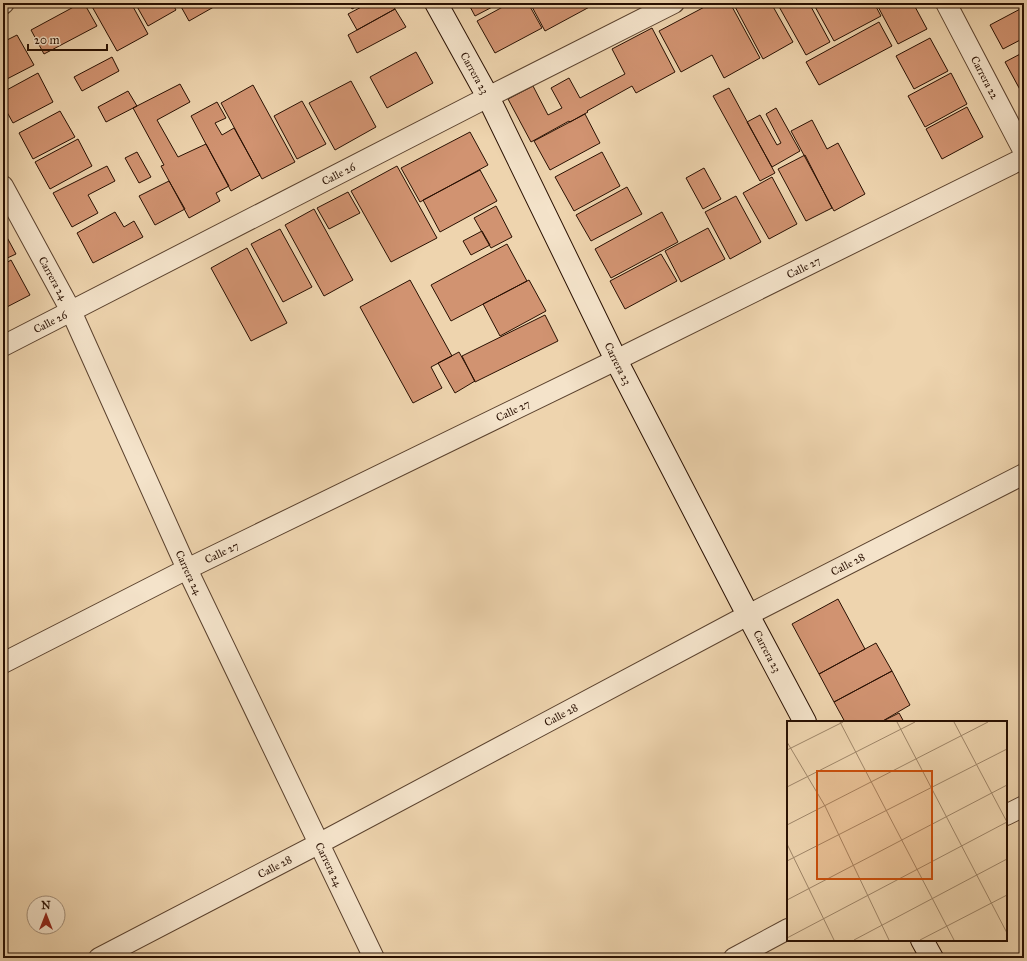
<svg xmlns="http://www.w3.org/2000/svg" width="1027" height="961" font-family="'IM FELL Great Primer',serif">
<rect width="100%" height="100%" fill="#eed4ae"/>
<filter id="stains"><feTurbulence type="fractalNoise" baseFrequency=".005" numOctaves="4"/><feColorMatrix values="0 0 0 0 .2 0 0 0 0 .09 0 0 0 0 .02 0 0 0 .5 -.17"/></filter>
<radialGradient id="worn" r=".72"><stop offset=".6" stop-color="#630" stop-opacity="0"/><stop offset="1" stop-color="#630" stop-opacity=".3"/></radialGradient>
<path fill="#d19371" stroke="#291002" d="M 81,3 L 84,3 L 97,26 L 44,54 L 31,30 Z
M 90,3 L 131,3 L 148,34 L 117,51 Z
M 135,3 L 172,3 L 176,10 L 148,26 Z
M 179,3 L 219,3 L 219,4 L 189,21 Z
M 349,3 L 363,3 L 352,9 Z
M 369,3 L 392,3 L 395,9 L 357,30 L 348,14 Z
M 468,3 L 500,3 L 475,16 Z
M 510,3 L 528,3 L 542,28 L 495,53 L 477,21 Z
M 530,3 L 595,3 L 595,4 L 545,31 Z
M 712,3 L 730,3 L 760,58 L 724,78 L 712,55 L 681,72 L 659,31 Z
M 733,3 L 771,3 L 793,42 L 763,59 Z
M 777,3 L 809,3 L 830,42 L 806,55 Z
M 813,3 L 874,3 L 881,16 L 834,41 Z
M 876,3 L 913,3 L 927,29 L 898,44 Z
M 982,3 L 992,3 L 984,7 Z
M 1024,7 L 1024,38 L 1003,49 L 990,25 Z
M 395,9 L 406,27 L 357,53 L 348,35 Z
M 879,22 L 892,46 L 819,85 L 806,62 Z
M 652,28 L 675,72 L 636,93 L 632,86 L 587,111 L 588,112 L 570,122 L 569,121 L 531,142 L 508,99 L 533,86 L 548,115 L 562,108 L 551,88 L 569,78 L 580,98 L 625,74 L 612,49 Z
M 17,35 L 34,65 L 3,81 L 3,42 Z
M 930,38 L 948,71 L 914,89 L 896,56 Z
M 416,52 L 433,83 L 387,108 L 370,77 Z
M 1024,52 L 1024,97 L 1005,62 Z
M 112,57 L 119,71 L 82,91 L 74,77 Z
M 38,73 L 53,102 L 13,123 L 3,105 L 3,92 Z
M 951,73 L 967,104 L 925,127 L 908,96 Z
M 351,81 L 376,127 L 335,150 L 309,103 Z
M 180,84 L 190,102 L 157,120 L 178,157 L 206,144 L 229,186 L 216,193 L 220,201 L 189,218 L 161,166 L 164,165 L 133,108 Z
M 253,85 L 295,162 L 262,179 L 221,103 Z
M 729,88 L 775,173 L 760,181 L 713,96 Z
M 128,91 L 137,106 L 106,122 L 98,107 Z
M 302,101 L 326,144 L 297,159 L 274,116 Z
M 217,102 L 226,118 L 215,123 L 222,135 L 234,128 L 260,175 L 231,191 L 191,116 Z
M 967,107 L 983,137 L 942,159 L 926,129 Z
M 776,108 L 800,151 L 772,167 L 747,122 L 760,115 L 777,145 L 781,143 L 766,114 Z
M 60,111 L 75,137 L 33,159 L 19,133 Z
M 585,114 L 600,143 L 550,170 L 534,141 Z
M 812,120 L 827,149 L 838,143 L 865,194 L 834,211 L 791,131 Z
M 470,132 L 488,165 L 420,202 L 401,168 Z
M 78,139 L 92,166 L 50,189 L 35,162 Z
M 137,152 L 151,177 L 139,183 L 125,158 Z
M 602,152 L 620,186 L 574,211 L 555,177 Z
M 805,155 L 832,208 L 806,221 L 778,169 Z
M 107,166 L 115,181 L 88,195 L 98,213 L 72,227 L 53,193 Z
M 397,166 L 437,238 L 391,262 L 351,191 Z
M 704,168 L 721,199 L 703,209 L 686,178 Z
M 480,170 L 497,201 L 440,232 L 423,200 Z
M 772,177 L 797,224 L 769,239 L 743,193 Z
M 169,181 L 185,209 L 155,225 L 139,196 Z
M 627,187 L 642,214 L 591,241 L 576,215 Z
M 348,192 L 360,213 L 329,229 L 317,208 Z
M 736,196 L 761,242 L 730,259 L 705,212 Z
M 496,206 L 512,237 L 491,248 L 474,218 Z
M 314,209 L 353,280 L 324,296 L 285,225 Z
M 115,212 L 124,227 L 134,221 L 143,237 L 93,263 L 77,233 Z
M 662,212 L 678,242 L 611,278 L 595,249 Z
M 708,228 L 725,259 L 681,282 L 665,251 Z
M 280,229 L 312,287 L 283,302 L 251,244 Z
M 3,230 L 16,254 L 3,260 Z
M 482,231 L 490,245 L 471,255 L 463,241 Z
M 507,244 L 527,281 L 451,321 L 431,285 Z
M 247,248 L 287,323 L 251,341 L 211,268 Z
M 661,254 L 677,281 L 625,309 L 610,281 Z
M 11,260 L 30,295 L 3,309 L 3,265 Z
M 410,280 L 452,356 L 431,367 L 442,388 L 413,403 L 360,307 Z
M 529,280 L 546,311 L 500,336 L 483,304 Z
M 545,315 L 558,341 L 475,382 L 462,356 Z
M 459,352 L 475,381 L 455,393 L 438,363 Z
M 838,599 L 865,649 L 819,674 L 792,624 Z
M 876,643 L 892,671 L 834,702 L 819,674 Z
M 892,671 L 910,705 L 881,722 L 845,722 L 834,702 Z
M 899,713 L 904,722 L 881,722 Z"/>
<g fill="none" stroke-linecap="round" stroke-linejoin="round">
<defs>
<g id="street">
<path id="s1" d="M 946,3 L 1024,152"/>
<path d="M 3,4 L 4,3"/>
<path id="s2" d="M 3,186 L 71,311 L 187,569 L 374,958"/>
<path id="s3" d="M 3,346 L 488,97 L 674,3"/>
<path id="s4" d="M 3,663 L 187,569 L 616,360 L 1024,158"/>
<path d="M 1006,815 L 1024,806"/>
<path id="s5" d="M 99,958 L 320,843 L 748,615 L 1024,474"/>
<path d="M 734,958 L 788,929"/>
</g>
<g id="secondary">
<path id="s6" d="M 436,3 L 488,97 L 616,360 L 748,615 L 805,722"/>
<path d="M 922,940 L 932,958"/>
</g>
</defs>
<use href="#street" stroke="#5a412d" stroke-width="22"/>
<use href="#secondary" stroke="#291002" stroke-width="24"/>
<use href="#street" stroke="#f4e3ca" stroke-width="20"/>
<use href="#secondary" stroke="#f4e3ca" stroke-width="22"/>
</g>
<g text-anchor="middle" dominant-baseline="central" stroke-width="4" stroke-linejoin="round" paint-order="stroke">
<g font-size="11" fill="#291002" stroke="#f4e3ca">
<text stroke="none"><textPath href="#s6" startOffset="80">Carrera 23</textPath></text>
<text stroke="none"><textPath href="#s1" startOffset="84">Carrera 22</textPath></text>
<text stroke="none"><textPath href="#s3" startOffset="377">Calle 26</textPath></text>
<text stroke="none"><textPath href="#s4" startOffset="893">Calle 27</textPath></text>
<text stroke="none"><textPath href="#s2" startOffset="105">Carrera 24</textPath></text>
<text stroke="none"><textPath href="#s3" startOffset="53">Calle 26</textPath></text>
<text stroke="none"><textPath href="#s6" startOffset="404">Carrera 23</textPath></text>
<text stroke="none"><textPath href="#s4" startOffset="569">Calle 27</textPath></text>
<text stroke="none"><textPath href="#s4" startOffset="245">Calle 27</textPath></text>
<text stroke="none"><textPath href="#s5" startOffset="846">Calle 28</textPath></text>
<text stroke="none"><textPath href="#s2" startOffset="429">Carrera 24</textPath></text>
<text stroke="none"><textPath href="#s6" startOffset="728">Carrera 23</textPath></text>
<text stroke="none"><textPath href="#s5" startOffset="522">Calle 28</textPath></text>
<text stroke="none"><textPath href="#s2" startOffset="753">Carrera 24</textPath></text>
<text stroke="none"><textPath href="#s5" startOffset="198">Calle 28</textPath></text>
</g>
</g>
<g transform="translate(787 721)">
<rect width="220" height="220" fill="#eed4ae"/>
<path fill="none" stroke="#9f8669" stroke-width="1" d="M 53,1 L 167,219M 110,1 L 220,212M 167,1 L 220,101M 0,21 L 38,85 L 102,219M 0,29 L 56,1M 0,66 L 128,1M 0,104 L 201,1M 0,123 L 47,219M 0,140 L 220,28M 0,179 L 220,64M 0,217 L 220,101M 67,219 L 220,138M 133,219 L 220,174"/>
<path fill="#cb4e0a" fill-opacity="0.15" stroke="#cb4e0a" stroke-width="2" d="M 30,50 L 145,50 L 145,158 L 30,158 Z"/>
<rect width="220" height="220" fill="none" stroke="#291002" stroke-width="2"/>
</g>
<rect width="1027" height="961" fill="none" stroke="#eed4ae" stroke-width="16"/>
<rect x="4" y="4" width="1019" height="953" fill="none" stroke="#291002" stroke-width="2"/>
<rect x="8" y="8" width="1011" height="945" fill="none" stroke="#291002"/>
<g transform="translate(46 915)"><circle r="19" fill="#f4e3ca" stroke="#a38f7a"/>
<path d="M0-3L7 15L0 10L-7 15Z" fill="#8f2418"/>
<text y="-6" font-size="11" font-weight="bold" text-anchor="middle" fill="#291002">N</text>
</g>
<path d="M28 44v6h79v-6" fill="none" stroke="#291002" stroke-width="2"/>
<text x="34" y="44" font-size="12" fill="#291002" stroke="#f4e3ca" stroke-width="3" paint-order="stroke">20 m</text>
<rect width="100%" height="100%" filter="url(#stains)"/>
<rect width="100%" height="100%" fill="url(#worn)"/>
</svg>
